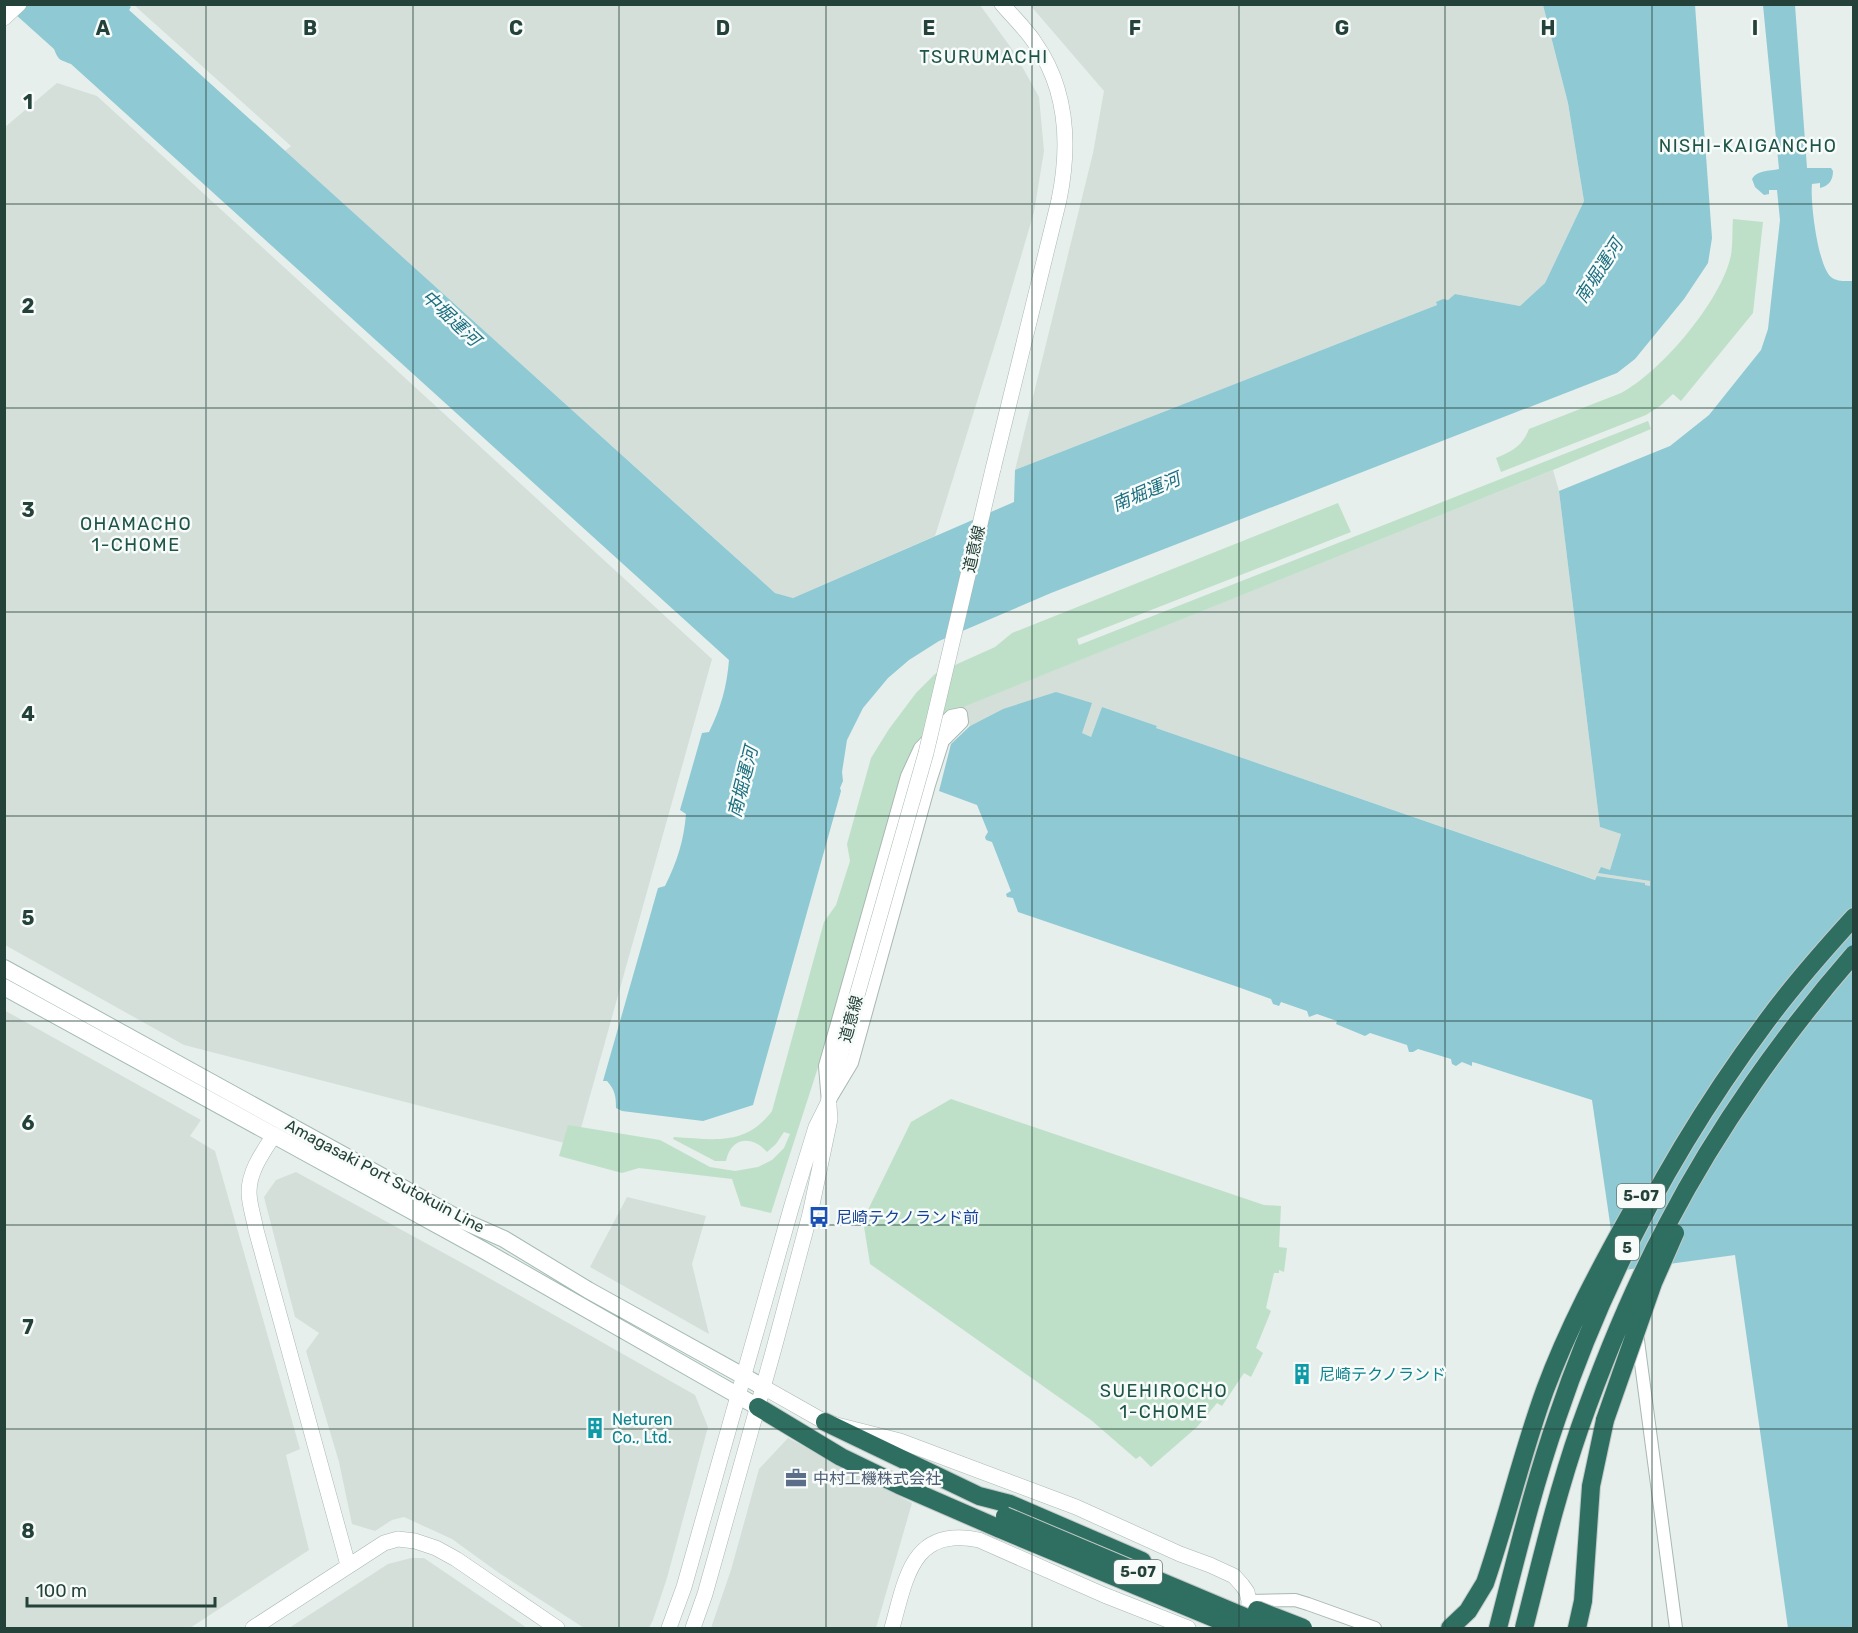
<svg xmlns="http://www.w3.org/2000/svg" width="1858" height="1633" font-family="Rubik,'Noto Sans JP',sans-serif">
<rect width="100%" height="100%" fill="#e6efeb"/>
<path fill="#d4dfda" d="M 134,5 L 980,5 L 1014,52 L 1039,97 L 1044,151 L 1034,212 L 1000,328 L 935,536 L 793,598 L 775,593 L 285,151 L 291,146 Z
M 1030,5 L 1543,5 L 1568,103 L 1584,201 L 1545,283 L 1520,306 L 1455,294 L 1448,300 L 1436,302 L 1437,305 L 1015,470 L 1093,153 L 1104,91 Z
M 57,83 L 97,96 L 712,659 L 576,1146 L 184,1045 L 5,945 L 4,128 Z
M 1553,470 L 1559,491 L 1600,827 L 1621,834 L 1610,870 L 1598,873 L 1650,881 L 1650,886 L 1645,885 L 1645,883 L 1598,876 L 1596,880 L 1156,728 L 1157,726 L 1102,707 L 1091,737 L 1003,709 L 970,726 L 962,707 Z
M 4,1010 L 201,1120 L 190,1136 L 215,1151 L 300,1449 L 286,1455 L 309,1550 L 190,1628 L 5,1628 Z
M 296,1172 L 473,1269 L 695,1395 L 708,1427 L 667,1578 L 653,1620 L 649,1628 L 584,1628 L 499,1573 L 452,1539 L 404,1517 L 392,1520 L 375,1531 L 352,1524 L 339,1462 L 306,1351 L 319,1333 L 295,1317 L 264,1197 L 276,1180 Z
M 627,1197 L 706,1216 L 692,1264 L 709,1334 L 590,1267 Z
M 788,1438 L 912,1503 L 876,1628 L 711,1628 L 731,1570 L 759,1469 Z
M 411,1558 L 424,1558 L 527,1628 L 289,1628 L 388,1564 Z"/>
<path fill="#bfe0c8" d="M 1733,219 L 1763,222 L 1753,313 L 1681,401 L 1673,394 L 1660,406 L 1646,415 L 1501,472 L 1496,458 C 1512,451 1522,447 1529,429 L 1621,393 C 1661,372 1722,300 1731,255 C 1733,244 1732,230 1733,219 Z
M 1648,421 L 1651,429 L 1553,470 L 946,714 L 926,733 L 771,1213 L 741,1206 L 732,1179 L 639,1168 L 622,1173 L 559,1156 L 568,1125 L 660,1140 L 710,1167 L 735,1171 L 758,1167 L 772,1160 L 784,1148 L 790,1134 L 784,1132 L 776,1144 L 767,1152 C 752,1135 731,1137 726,1161 L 715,1161 L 673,1139 L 674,1137 C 713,1139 745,1147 772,1111 L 824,922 L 836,905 L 850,861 L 847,844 L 871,758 L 889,729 L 916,693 L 935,674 L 995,647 L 1012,633 L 1338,503 L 1351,532 L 1077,639 L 1079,645 Z
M 951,1099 L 1264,1205 L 1281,1206 L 1279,1247 L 1287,1248 L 1284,1272 L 1279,1270 L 1279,1273 L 1274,1273 L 1266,1308 L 1271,1311 L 1256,1348 L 1263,1353 L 1251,1377 L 1244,1373 L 1222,1406 L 1217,1403 L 1197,1427 L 1151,1467 L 1140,1456 L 1136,1459 L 1091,1420 L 870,1264 L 863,1220 L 911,1122 Z"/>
<path fill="#8ec9d4" d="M 5,5 L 128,5 L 131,7 L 129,10 L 706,531 L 775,593 L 793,598 L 1014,502 L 1015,470 L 1437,305 L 1436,302 L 1443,299 L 1448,300 L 1455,294 L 1520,306 L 1545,283 L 1584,201 L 1568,103 L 1543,5 L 1695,5 L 1712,238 L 1708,263 L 1684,299 L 1635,359 L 1617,373 L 1051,593 L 939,641 L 909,660 L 888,678 L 863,708 L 847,740 L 842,772 L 843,781 L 840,788 L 841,791 L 753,1105 L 703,1121 L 622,1111 L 616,1108 C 616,1096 615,1090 607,1081 L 603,1081 L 658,888 L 665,886 C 677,862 684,840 686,814 L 680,810 L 702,733 L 709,732 C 721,708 727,686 729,660 L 71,64 C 59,59 59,61 54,49 Z
M 1763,5 L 1795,5 L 1807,168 L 1831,168 L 1833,171 C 1833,180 1829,186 1820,188 L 1820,183 L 1812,184 C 1810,202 1818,266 1831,277 C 1837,282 1846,281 1854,281 L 1853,1628 L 1788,1628 L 1735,1255 L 1617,1271 L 1592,1100 L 1476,1063 L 1472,1062 L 1472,1066 L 1462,1062 L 1456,1066 L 1452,1064 L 1451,1059 L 1418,1049 L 1413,1052 L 1409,1052 L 1407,1045 L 1370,1033 L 1365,1036 L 1336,1024 L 1337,1021 L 1317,1014 L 1309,1017 L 1307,1011 L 1281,1002 L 1279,1006 L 1273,1004 L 1271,999 L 1238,987 L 1018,912 L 1013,898 L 1007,897 L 1006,894 L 1011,891 L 992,842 L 986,840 L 985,837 L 988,832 L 977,805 L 939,791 L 951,744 L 970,726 L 1003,709 L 1056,692 L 1092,703 L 1082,733 L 1091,737 L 1102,707 L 1157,726 L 1156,728 L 1595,880 L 1597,876 L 1645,883 L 1645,885 L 1650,886 L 1650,881 L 1598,873 L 1601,867 L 1610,870 L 1621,834 L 1600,827 L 1559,491 L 1670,446 L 1709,415 L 1761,350 L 1768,329 L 1780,220 L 1777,190 L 1769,190 L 1769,194 L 1764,195 L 1755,187 L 1752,179 C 1757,170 1769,171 1779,169 Z"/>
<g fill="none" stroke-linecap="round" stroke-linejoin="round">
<defs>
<path id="minor" d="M 961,714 L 962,722 L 943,741 L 929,785 L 852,1063 L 828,1103 L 825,1066 L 907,776 L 920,748 L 951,716 Z
M 1637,1333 L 1676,1628
M 1249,1601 L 1295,1600 L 1308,1604 L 1375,1628"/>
<path id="tertiary" d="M 4,18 L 19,4
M 993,469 L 1059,200 C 1070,146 1068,90 1035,43 C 1026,29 1013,17 1002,4
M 274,1135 C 263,1152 249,1171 249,1192 C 249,1204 254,1218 256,1230 L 348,1565
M 763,1387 L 825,1422 L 900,1441 L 1076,1507 L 1180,1554 L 1210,1565 L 1234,1576 L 1242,1585 L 1247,1592 L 1249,1601 L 1248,1613 L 1238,1622
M 253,1628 L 384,1543 L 398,1539 L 415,1541 L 436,1548 L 456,1559 L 557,1628
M 669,1628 L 684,1587 L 792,1205 L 816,1127 L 828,1103 L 848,1027
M 693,1628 L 705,1594 L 773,1352 L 810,1214 L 830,1119 L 829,1106
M 892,1628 C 906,1578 912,1526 979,1540 L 1104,1595 L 1188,1628"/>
<path id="secondary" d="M 4,968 L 461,1220 L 504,1239 L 588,1290 L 763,1387
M 4,987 L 483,1250 L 758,1407"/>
<path id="motorway" d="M 758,1407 L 841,1457 L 899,1485 L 1000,1529
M 825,1422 L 979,1496 L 1010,1504 L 1142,1561
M 1450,1628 L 1468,1611 L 1485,1583 C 1507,1519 1522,1453 1545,1390 C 1568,1328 1599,1270 1631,1213
M 1498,1628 C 1516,1558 1533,1487 1557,1418 C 1605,1275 1676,1143 1766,1022 C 1793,985 1823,951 1854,917
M 1577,1628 L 1583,1601 L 1591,1486 L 1605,1420"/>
</defs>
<use href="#minor" stroke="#a8b8b2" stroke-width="14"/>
<use href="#tertiary" stroke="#a8b8b2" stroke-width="16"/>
<use href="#secondary" stroke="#a4bbb3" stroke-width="18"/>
<use href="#motorway" stroke="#c2cac8" stroke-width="20"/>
<use href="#minor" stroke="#fff" stroke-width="12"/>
<use href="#tertiary" stroke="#fff" stroke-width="15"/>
<use href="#secondary" stroke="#fff" stroke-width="16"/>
<use href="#motorway" stroke="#2f6f62" stroke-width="18"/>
<defs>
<path id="tertiary-bridge" d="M 848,1027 L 926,753 L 993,469"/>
<path id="motorway-bridge" d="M 1605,1420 L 1653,1283 L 1675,1233
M 1005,1516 L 1271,1628
M 1000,1529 L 1238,1628
M 1257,1610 L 1303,1628
M 1524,1628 C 1541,1561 1557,1493 1580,1427 C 1605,1357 1633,1288 1668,1223 C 1717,1129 1784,1034 1854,954"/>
</defs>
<use href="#tertiary-bridge" stroke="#a8b8b2" stroke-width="16" stroke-linecap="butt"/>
<use href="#motorway-bridge" stroke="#c2cac8" stroke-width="20" stroke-linecap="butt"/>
<use href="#tertiary-bridge" stroke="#fff" stroke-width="15"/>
<use href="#motorway-bridge" stroke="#2f6f62" stroke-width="18"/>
</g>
<path fill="none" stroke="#24423a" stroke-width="1.5" stroke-opacity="0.55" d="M 206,4 L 206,1628M 413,4 L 413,1628M 619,4 L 619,1628M 826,4 L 826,1628M 1032,4 L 1032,1628M 1239,4 L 1239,1628M 1445,4 L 1445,1628M 1652,4 L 1652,1628M 4,204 L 1854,204M 4,408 L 1854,408M 4,612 L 1854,612M 4,816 L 1854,816M 4,1021 L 1854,1021M 4,1225 L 1854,1225M 4,1429 L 1854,1429"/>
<defs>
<symbol id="bus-bare" viewBox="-9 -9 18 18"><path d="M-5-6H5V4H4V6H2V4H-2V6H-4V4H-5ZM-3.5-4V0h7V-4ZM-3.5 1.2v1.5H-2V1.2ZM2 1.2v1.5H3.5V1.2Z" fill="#1a4fb4" stroke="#f7fbf9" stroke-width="2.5" paint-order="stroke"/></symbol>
<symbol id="building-bare" viewBox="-9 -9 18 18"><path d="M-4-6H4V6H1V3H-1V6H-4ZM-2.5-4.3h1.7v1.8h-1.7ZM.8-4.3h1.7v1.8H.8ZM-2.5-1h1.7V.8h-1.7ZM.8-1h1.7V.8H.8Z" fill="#0f9aa8" stroke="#f7fbf9" stroke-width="2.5" paint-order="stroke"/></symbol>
<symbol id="office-bare" viewBox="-9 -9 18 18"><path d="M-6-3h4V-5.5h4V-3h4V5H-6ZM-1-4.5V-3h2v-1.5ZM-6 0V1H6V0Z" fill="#5c6f8a" stroke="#f7fbf9" stroke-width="2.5" paint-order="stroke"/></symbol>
</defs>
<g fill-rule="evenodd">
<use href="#bus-bare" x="804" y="1202" width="30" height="30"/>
<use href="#building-bare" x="1287" y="1359" width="30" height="30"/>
<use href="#building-bare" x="580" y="1413" width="30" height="30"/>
<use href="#office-bare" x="781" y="1463" width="30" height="30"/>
</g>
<g text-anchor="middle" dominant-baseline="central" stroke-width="5" stroke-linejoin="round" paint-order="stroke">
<g fill="#f7fbf9" stroke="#637a73" stroke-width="1.5">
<rect x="1617" y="1184" width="48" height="24" rx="4.5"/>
<rect x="1615" y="1236" width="24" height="24" rx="4.5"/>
<rect x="1114" y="1560" width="48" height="24" rx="4.5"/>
</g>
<g font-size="15" font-weight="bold" fill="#24423a">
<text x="1641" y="1196">5-07</text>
<text x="1627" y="1248">5</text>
<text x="1138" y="1572">5-07</text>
</g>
<g font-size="16" fill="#24423a" stroke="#f7fbf9">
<text transform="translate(974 549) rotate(-77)">道意線</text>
<text transform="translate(851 1019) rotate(-75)">道意線</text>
<text transform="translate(385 1176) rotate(28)">Amagasaki Port Sutokuin Line</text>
</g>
<g font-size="16" fill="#164399" stroke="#f7fbf9" text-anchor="start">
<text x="836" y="1217">尼崎テクノランド前</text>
</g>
<g font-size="16" fill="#0d838f" stroke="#f7fbf9" text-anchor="start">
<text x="1319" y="1374">尼崎テクノランド</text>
<text x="612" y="1419">Neturen<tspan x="612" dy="18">Co., Ltd.</tspan></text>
</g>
<g font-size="16" fill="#4e5e75" stroke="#f7fbf9" text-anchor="start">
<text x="813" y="1478">中村工機株式会社</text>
</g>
<g font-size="18" letter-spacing="1.5" fill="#1f5548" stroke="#f7fbf9">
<text x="984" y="57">TSURUMACHI</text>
<text x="1748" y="146">NISHI-KAIGANCHO</text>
<text x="136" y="524">OHAMACHO<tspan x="136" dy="21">1-CHOME</tspan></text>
<text x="1164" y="1391">SUEHIROCHO<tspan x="1164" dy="21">1-CHOME</tspan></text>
</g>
<g font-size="18" font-style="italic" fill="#1c6f80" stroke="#f7fbf9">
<text transform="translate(1599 271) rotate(-57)">南堀運河</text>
<text transform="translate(451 318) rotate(43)">中堀運河</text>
<text transform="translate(1146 492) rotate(-23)">南堀運河</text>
<text transform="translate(743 782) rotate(-76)">南堀運河</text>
</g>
</g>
<g font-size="20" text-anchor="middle" font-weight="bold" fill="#24423a" stroke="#f7fbf9" stroke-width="5" stroke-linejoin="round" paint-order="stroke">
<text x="103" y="35">A</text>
<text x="310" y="35">B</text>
<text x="516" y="35">C</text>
<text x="723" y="35">D</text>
<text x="929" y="35">E</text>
<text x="1135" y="35">F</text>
<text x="1342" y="35">G</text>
<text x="1548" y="35">H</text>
<text x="1755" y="35">I</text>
<text x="28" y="109">1</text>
<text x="28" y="313">2</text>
<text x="28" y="517">3</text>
<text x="28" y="721">4</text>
<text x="28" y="925">5</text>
<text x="28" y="1130">6</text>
<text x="28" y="1334">7</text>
<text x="28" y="1538">8</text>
</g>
<rect width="1858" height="1633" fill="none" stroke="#24423a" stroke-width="12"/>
<path d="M27 1597v9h188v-9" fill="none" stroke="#24423a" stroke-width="3"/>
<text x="36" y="1597" font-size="18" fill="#24423a" stroke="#f7fbf9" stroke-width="4.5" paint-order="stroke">100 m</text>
</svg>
